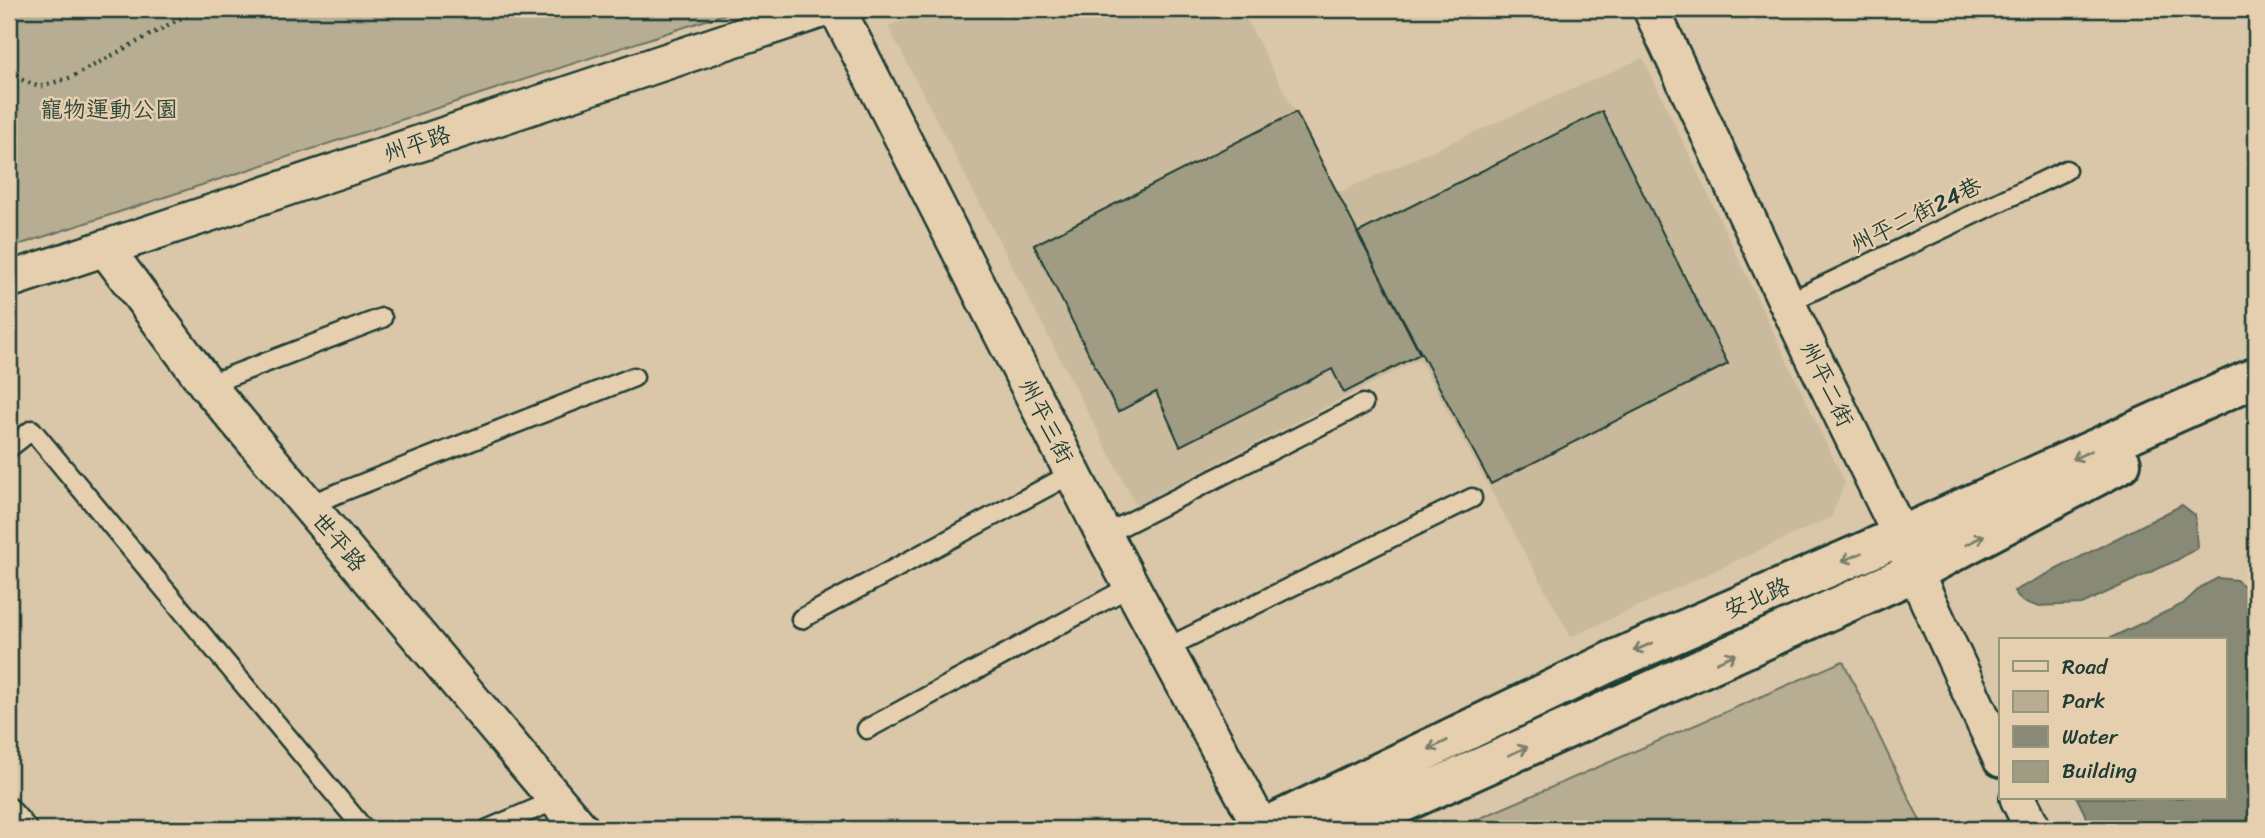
<svg xmlns="http://www.w3.org/2000/svg" width="2265" height="838" font-family="Sriracha,'LXGW WenKai TC',sans-serif">
<rect width="100%" height="100%" fill="#dac6a8"/>
<filter id="ink" filterUnits="userSpaceOnUse"><feTurbulence type="fractalNoise" baseFrequency=".0143" numOctaves="2"/><feDisplacementMap in="SourceGraphic" scale="14" xChannelSelector="R" yChannelSelector="G"/><feConvolveMatrix kernelMatrix="1 2 1 2 8 2 1 2 1" color-interpolation-filters="sRGB"/></filter>
<g filter="url(#ink)">
<path fill="#c9b99d" d="M 938,9 L 1241,9 L 1337,193 L 1643,58 L 1845,483 L 1831,517 L 1571,637 L 1419,359 L 1136,505 L 888,26 Z"/>
<path fill="#b7ad92" stroke="#6b7563" stroke-width="2" d="M 9,9 L 740,9 L 9,248 Z
M 1843,661 L 1924,829 L 1455,829 Z"/>
<path fill="#888a75" stroke="#5e6b5b" stroke-width="2" d="M 2182,505 L 2195,515 L 2197,548 L 2177,560 L 2082,604 L 2037,606 L 2022,601 L 2014,591 Z
M 2218,578 L 2236,580 L 2256,595 L 2256,829 L 2092,829 L 2077,798 L 2225,798 L 2225,640 L 2106,640 L 2183,604 L 2201,587 Z"/>
<path fill="#a09c83" stroke="#1f3d34" stroke-width="2" d="M 1602,111 L 1728,364 L 1491,484 L 1357,233 Z
M 1296,112 L 1420,354 L 1344,393 L 1332,369 L 1180,446 L 1156,392 L 1118,412 L 1034,245 Z"/>
<g fill="none" stroke-linecap="round" stroke-linejoin="round">
<defs>
<path id="lane" d="M 1787,303 L 2066,170
M 207,385 L 382,318
M 9,448 L 32,430 L 364,829
M 308,505 L 634,377
M 1104,535 L 1363,404
M 801,619 L 1073,473
M 1164,649 L 1472,498
M 867,729 L 1131,586
M 9,807 L 28,829
M 488,829 L 556,800"/>
<path id="street" d="M 837,9 L 1104,535 L 1262,829
M 1651,9 L 1787,303 L 1901,536 L 1915,572 L 2001,759
M 105,248 L 207,385 L 581,829
M 9,280 L 824,9
M 2018,798 L 2033,829"/>
<path id="secondary" d="M 1262,829 L 1612,661 L 1901,536 L 2256,377
M 1344,829 L 1915,572 L 2121,463"/>
</defs>
<use href="#lane" stroke="#1f3d34" stroke-width="23"/>
<use href="#street" stroke="#1f3d34" stroke-width="40"/>
<use href="#secondary" stroke="#1f3d34" stroke-width="44"/>
<path stroke="#1f3d34" stroke-width="4.5" stroke-dasharray="2 5" stroke-linecap="butt" d="M 9,74 L 39,87 L 72,77 L 198,9"/>
<use href="#lane" stroke="#e6cfaf" stroke-width="18"/>
<use href="#street" stroke="#e6cfaf" stroke-width="35"/>
<use href="#secondary" stroke="#e6cfaf" stroke-width="38"/>
</g>
<defs><path id="oneway-shaft" d="M-6 0H5M1.5-3L5.5 0L1.5 3" fill="none" stroke-width="1.6" stroke-linecap="round" stroke-linejoin="round" transform="scale(1.75)"/></defs>
<g stroke="#797f6b">
<use href="#oneway-shaft" transform="translate(2082 455) rotate(156)"/>
<use href="#oneway-shaft" transform="translate(1975 540) rotate(-28)"/>
<use href="#oneway-shaft" transform="translate(1852 557) rotate(157)"/>
<use href="#oneway-shaft" transform="translate(1643 647) rotate(157)"/>
<use href="#oneway-shaft" transform="translate(1726 658) rotate(-24)"/>
<use href="#oneway-shaft" transform="translate(1438 745) rotate(154)"/>
<use href="#oneway-shaft" transform="translate(1518 751) rotate(-24)"/>
</g>
</g>
<g text-anchor="middle" dominant-baseline="central" stroke-width="5" stroke-linejoin="round" paint-order="stroke">
<g font-size="23" fill="#2e483d" stroke="#e6cfaf">
<text x="109" y="109">寵物運動公園</text>
</g>
<g font-size="23" fill="#1f3d34" stroke="#e6cfaf">
<text transform="translate(417 144) rotate(-18)">州平路</text>
<text transform="translate(1916 215) rotate(-26)">州平二街24巷</text>
<text transform="translate(1827 384) rotate(64)">州平二街</text>
<text transform="translate(1046 421) rotate(63)">州平三街</text>
<text transform="translate(339 542) rotate(50)">世平路</text>
<text transform="translate(1757 598) rotate(-23)">安北路</text>
</g>
</g>
<rect width="2265" height="838" fill="none" stroke="#e6cfaf" stroke-width="35"/>
<rect x="18" y="18" width="2230" height="803" fill="none" stroke="#1f3d34" stroke-width="2.5" filter="url(#ink)"/>
<rect x="1999" y="638" width="228" height="161" fill="#e6cfaf" stroke="#96957e" stroke-width="2"/>
<rect x="2013" y="661" width="35" height="10" fill="#e6cfaf" stroke="#96957e" stroke-width="2"/>
<text x="2062" y="674" font-size="21" fill="#1f3d34">Road</text>
<rect x="2013" y="691" width="35" height="21" fill="#b7ad92" stroke="#96957e" stroke-width="2"/>
<text x="2062" y="708" font-size="21" fill="#1f3d34">Park</text>
<rect x="2013" y="726" width="35" height="21" fill="#888a75" stroke="#96957e" stroke-width="2"/>
<text x="2062" y="744" font-size="21" fill="#1f3d34">Water</text>
<rect x="2013" y="761" width="35" height="21" fill="#a09c83" stroke="#96957e" stroke-width="2"/>
<text x="2062" y="778" font-size="21" fill="#1f3d34">Building</text>
</svg>
